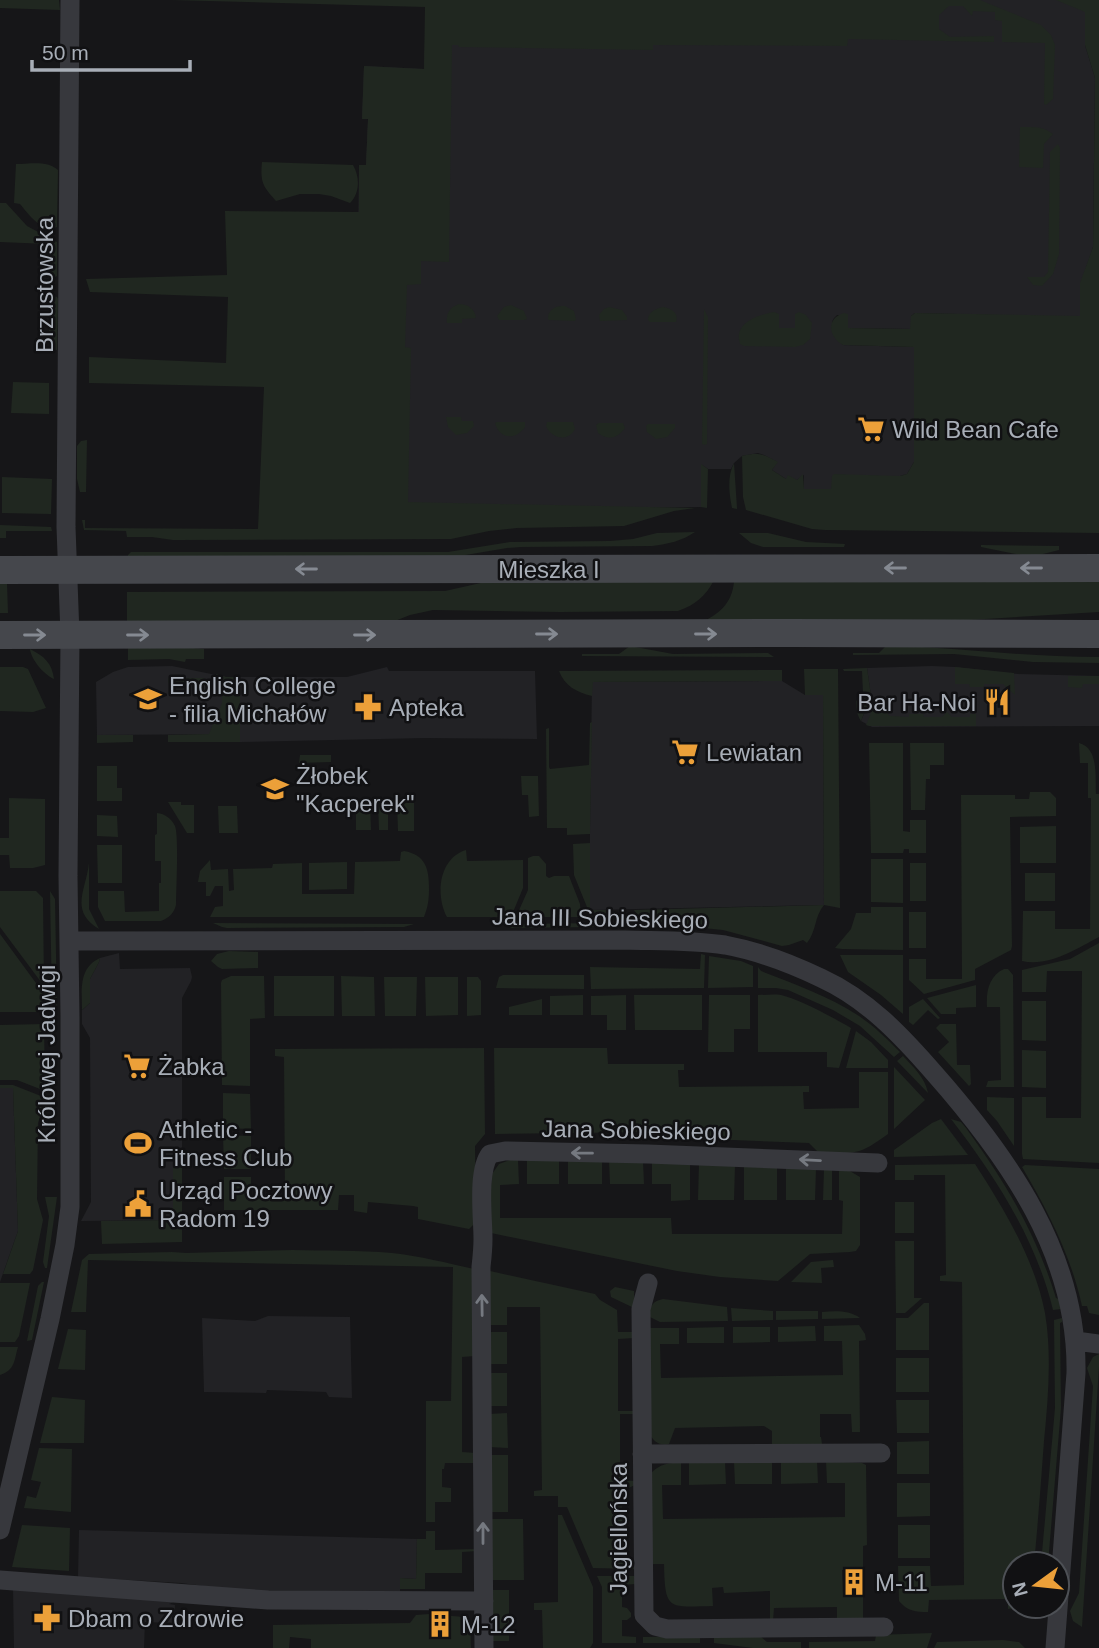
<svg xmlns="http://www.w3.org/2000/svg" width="1099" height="1648" font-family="Arial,sans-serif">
<rect width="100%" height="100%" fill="#161618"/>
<path fill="#222225" d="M 920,0 L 1085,0 L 1085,45 L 1095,78 L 1093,247 L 1081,283 L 1080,317 L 915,313 L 911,316 L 911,329 L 847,328 L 848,315 L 837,315 L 834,318 L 832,322 L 843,345 L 914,347 L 914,462 L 907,474 L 900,476 L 832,476 L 832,489 L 804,489 L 804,475 L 797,480 L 786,479 L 772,470 L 777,462 L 764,455 L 758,453 L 742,456 L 734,463 L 731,469 L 708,469 L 702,465 L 701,507 L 355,512 L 359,165 L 366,165 L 368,119 L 362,119 L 364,66 L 424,69 L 426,7 Z
M 172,666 L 226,677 L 347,677 L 387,667 L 389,671 L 535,671 L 537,739 L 425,738 L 240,742 L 240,734 L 97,735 L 96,682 L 113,672 L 128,667 Z
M 932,666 L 955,667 L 1018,674 L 1099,676 L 1099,726 L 872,727 L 861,721 L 871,696 L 867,668 Z
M 782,681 L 805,695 L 823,694 L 824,905 L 590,910 L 590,827 L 592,682 Z
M 119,953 L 120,969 L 190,968 L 192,977 L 191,981 L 182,998 L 182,1163 L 173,1163 L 173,1220 L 81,1221 L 91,1202 L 90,1038 L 82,1024 L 82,1010 L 90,1003 L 90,979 L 99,962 L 100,958 Z
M 0,1088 L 13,1088 L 18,1231 L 0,1282 Z
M 268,1316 L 350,1317 L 352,1398 L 329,1397 L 326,1392 L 267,1390 L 266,1393 L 204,1392 L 202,1318 L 255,1321 Z
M 79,1530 L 417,1539 L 416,1579 L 400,1578 L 400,1594 L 272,1595 L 181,1583 L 78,1577 Z
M 13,1587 L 176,1601 L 169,1604 L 175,1605 L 174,1623 L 145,1622 L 144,1648 L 14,1648 Z"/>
<path fill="#202720" d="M 0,0 L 59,0 L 60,10 L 0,8 Z
M 170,0 L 980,0 L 1041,25 L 1051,35 L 1055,45 L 1053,99 L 1046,105 L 1044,104 L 1045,43 L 1002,42 L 1002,21 L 995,20 L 995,12 L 973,11 L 972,16 L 963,6 L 949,6 L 939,15 L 939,29 L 950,37 L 994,36 L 994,42 L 848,39 L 847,46 L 653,45 L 653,50 L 459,47 L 458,45 L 452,45 L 449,262 L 421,261 L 421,284 L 407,285 L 405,347 L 411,348 L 408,502 L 695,508 L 674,511 L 624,526 L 517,528 L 489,531 L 451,539 L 173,540 L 152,537 L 127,537 L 126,531 L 84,530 L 82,520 L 85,520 L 85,528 L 258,529 L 264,387 L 89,383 L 89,357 L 226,363 L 228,297 L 90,292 L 86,279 L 227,275 L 225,211 L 359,212 L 359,165 L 366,165 L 368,119 L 362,119 L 364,66 L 424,69 L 425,7 Z
M 1056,0 L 1099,0 L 1099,533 L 825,530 L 812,529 L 746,510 L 743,497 L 742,456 C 759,452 763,454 778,462 L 772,470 L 786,479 L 788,475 L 797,480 L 803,474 L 804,489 L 831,489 L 832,476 L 834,474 L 900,476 L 907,474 L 914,462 L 914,347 L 843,345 C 828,337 826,318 844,313 L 848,314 L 848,328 L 910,329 L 911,316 L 915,313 L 1080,316 L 1080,283 L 1093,247 L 1095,78 L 1085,45 L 1085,12 Z
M 1020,127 C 1033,127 1043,126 1053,134 L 1044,144 L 1043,168 L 1019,167 Z
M 1058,144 L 1060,148 L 1059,254 L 1053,274 L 1042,286 L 1033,285 L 1027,277 L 1044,277 L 1048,272 L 1050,152 Z
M 262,162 L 353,165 C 360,177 360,193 350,203 L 331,196 L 319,194 L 300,194 L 276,201 C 263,186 260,183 262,162 Z
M 16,164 C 29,164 48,160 58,170 L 57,224 L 57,227 C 41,232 29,215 20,204 L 14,203 Z
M 0,203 L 6,203 L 27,226 L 57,242 L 57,276 L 54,278 L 48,278 L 48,244 L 0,242 Z
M 49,295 L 57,297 L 58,299 L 57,350 L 49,349 Z
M 459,304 C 468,304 475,309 476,318 L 462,319 L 462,323 L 447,323 C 446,313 450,307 459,304 Z
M 511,305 L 524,311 L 527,319 L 524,320 L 499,320 L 497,316 L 504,307 Z
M 561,306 L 565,306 L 574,311 L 576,319 L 575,321 L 549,320 L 548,319 C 548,311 553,307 561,306 Z
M 609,307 L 622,310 L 627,317 L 627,320 L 600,321 L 599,315 L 604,309 Z
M 663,307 C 671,308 679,313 676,322 L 650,322 L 648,320 C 648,312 655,309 663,307 Z
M 704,309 L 708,317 L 707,444 L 705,445 L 702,444 Z
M 774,312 L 779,314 L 779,328 L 795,328 L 795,314 L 799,312 L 806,315 L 812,323 L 810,339 L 803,345 L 795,347 L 744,346 L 740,344 C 733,323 758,315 774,312 Z
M 13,382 L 49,383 L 49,414 L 11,413 Z
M 446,417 L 461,417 L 462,421 L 473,421 L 474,426 L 467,433 L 456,435 L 448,427 Z
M 497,422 L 525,422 L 525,427 C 516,440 500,440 495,423 Z
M 547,422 L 573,422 L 575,429 C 568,443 551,438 546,426 Z
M 599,423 L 623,423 L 625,428 C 618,438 608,441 598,433 L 596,425 Z
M 648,424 L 675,424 L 675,428 L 667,437 L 656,439 L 647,432 L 646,426 Z
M 87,440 L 86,492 L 80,492 L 77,479 L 77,446 L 81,441 Z
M 734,463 L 737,508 L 737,509 L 732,508 C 729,493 727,477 734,463 Z
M 701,464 L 708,469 L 707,508 L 701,507 Z
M 2,477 L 52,479 L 51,514 L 2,513 Z
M 0,525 L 51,527 L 52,531 L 6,531 L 6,538 L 0,538 Z
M 695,532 C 682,541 668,544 652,546 L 521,547 L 507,548 L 448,558 L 128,559 L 128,555 L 131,552 L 448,552 L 510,542 L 610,541 L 633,539 L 657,533 Z
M 739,533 L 768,533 L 806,542 L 845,544 L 844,547 L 763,547 L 751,543 Z
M 981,545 L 1059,546 L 1059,550 L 1031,557 L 981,547 Z
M 1099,579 L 1099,612 L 953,621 L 701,622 C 719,615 732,603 734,582 Z
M 494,580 L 714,580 C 706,596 695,605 678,611 L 560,612 L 433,610 L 410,615 L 395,621 L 127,623 L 127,592 L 445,591 Z
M 0,583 L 7,583 L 8,613 L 0,613 Z
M 887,645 C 958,648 1028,657 1099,657 L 1099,663 L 1033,662 L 954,654 L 853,655 L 853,653 L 879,653 Z
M 630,646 L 673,654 L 768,653 L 774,657 L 582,656 L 582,654 L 619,654 Z
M 128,647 L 182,647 L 204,649 L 204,659 L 186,659 L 185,662 L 169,659 L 128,660 Z
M 30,649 C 44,656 52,663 54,679 C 43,674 31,659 30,649 Z
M 0,667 L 23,667 L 28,669 L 46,708 L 33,712 L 0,711 Z
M 955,667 L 1014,673 L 1015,695 L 1003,684 L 984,684 L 984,687 L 970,687 L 969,684 L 955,684 Z
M 867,668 L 871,696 L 861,721 C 857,715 856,708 856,701 L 863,694 L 862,671 L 844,671 L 843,669 Z
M 804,669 L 838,669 L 840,908 L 824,905 C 814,917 817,930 807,943 L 803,940 L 789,945 L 782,946 L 723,930 L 674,925 L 648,924 L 638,916 L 634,910 L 824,905 L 823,695 L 805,695 Z
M 782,670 L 782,681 L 593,682 L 592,696 C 576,692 565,686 559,671 Z
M 216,674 L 226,677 L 240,677 L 240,742 L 168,742 L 168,735 L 209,734 L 222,703 L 222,684 L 216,683 Z
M 1068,676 L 1099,676 L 1099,684 L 1083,684 L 1082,688 L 1068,687 Z
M 168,678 L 204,678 L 204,683 L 168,683 Z
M 875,703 L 890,716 L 909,717 L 909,714 L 923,714 L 924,717 L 942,717 L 947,712 L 952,717 L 970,717 L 970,714 L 976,714 L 976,726 L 869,726 L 866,725 Z
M 592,722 L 590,834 L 567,835 L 567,828 L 547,828 L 546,729 L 549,728 L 549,767 L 550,769 L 589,765 L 590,723 Z
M 97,735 L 133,735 L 133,742 L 97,743 Z
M 869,743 L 903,743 L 903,831 L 910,832 L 910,820 L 926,820 L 926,853 L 909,853 L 909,849 L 904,849 L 903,853 L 871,853 Z
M 910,743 L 944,743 L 944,765 L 930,765 L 930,779 L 926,779 L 925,810 L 911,810 Z
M 1079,743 C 1099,748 1095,777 1096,794 L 1099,794 L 1099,937 C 1076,949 1049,967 1022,961 L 1023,911 L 1055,911 L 1055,929 L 1090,929 L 1091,798 L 1088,798 L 1088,763 L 1080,763 Z
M 300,755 L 331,755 L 331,762 L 299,763 Z
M 97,766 L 117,766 L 117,788 L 122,788 L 122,801 L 97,801 Z
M 521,776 L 538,776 L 539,816 L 529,817 L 528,795 L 522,795 Z
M 1030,792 L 1050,792 L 1056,798 L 1056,816 L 1010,817 L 1012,946 L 1011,950 L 975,969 L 975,980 L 924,994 L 909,980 L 909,959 L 926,959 L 926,979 L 962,979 L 961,795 L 1015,795 L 1015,799 L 1029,799 Z
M 9,798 L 45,799 L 45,865 L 33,868 L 10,868 L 9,855 L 0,855 L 0,838 L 9,838 Z
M 378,801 L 389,801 L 388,805 L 388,830 L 379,830 Z
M 181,802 L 181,805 L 194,805 L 194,833 L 187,833 L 168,802 Z
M 370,803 L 371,830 L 356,830 L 356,804 Z
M 397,803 L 414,803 L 414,831 L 398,831 Z
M 218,806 L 237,806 L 238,833 L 219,833 Z
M 157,813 C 165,814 171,818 175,826 C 179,837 176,889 176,905 C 174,913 169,918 161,921 L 105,921 L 98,907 L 98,891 L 124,891 L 125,912 L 159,911 L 159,883 L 161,883 L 161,861 L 155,861 L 155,835 L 157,834 Z
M 97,815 L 117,816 L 118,837 L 97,836 Z
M 1056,826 L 1056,863 L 1020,863 L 1020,827 Z
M 590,843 L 590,910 L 611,910 L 610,917 L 591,917 L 574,875 L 573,844 Z
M 97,845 L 122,845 L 122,883 L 98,883 Z
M 466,850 L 467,861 L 523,860 L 523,888 L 511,917 L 447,917 C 435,895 439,858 466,850 Z
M 404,851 C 426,855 429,869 429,889 C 429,899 428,907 424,917 L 210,917 L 215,907 L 223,906 L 223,886 L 215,886 L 210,896 L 206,896 L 206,882 L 198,882 L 200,871 L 210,860 L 211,870 L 228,869 L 229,891 L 234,890 L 233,869 L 272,868 L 273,864 L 302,863 L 302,894 L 354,894 L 355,862 L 400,861 L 401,852 Z
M 533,856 L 539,856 L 546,864 L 546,876 L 549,878 L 554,876 L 569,876 L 580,904 L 581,917 L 516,917 L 528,890 L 528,858 Z
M 871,859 L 903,859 L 903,903 L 871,902 Z
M 347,862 L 347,889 L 309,890 L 309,863 Z
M 89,863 L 89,909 L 99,929 C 69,911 86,890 89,863 Z
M 910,863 L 926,863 L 926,901 L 910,901 Z
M 1025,873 L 1055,873 L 1055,901 L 1025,901 Z
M 0,891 L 36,891 L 43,898 L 44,986 L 0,927 Z
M 50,891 L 55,899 L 57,1009 L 52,1006 Z
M 871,907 L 903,907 L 903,950 L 842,949 L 835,948 L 851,929 L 856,913 L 871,913 Z
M 909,912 L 926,912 L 926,948 L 909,948 Z
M 213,923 L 414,924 L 404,927 L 227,928 L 222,927 Z
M 601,923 L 593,927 L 510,928 L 513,924 Z
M 0,934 L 44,994 L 44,1012 L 0,1012 Z
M 1099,943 L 1099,1163 L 1023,1159 L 1022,1154 L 1022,1097 L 1046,1097 L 1046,1118 L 1081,1118 L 1082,971 L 1047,971 L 1046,992 L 1022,992 L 1022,970 L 1070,959 Z
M 229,951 L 258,952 L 258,968 L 222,969 L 218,967 L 211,961 L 217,954 Z
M 701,954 L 705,955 L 704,988 L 591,989 L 590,967 L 700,969 Z
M 840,955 L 903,955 L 903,1014 L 881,995 L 848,972 Z
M 709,956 L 741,961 L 753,966 L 753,987 L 708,988 Z
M 100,958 L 99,962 L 90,979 L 90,1003 L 82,1010 C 82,991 78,968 100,958 Z
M 758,967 L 761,971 C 794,984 829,996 859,1016 C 874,1026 887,1039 900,1052 L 894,1057 L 860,1026 L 833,1010 L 788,990 L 776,988 L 758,988 Z
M 1004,969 L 1008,969 L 1013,975 L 1014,1087 L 986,1087 L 988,1081 L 1001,1080 L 1000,1007 L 987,1007 C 986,991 989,976 1004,969 Z
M 503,975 L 584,975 L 584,989 L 496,988 L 499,977 Z
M 231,976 L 264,976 L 265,1018 L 250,1019 L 250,1086 L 222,1085 L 221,983 L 222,980 Z
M 274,976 L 334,976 L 334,1016 L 274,1016 Z
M 341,976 L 374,977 L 375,1016 L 342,1016 Z
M 384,977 L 417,977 L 416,1016 L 385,1016 Z
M 425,977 L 458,977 L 458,1015 L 426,1016 Z
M 467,977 L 478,977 L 481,981 L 481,1015 L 467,1016 Z
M 976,985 L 976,1007 L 956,1008 L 956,1014 L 941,1014 L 927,998 Z
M 583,995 L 583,1015 L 550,1015 L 550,996 Z
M 626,995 L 626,1030 L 607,1030 L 607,1015 L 591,1015 L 591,996 Z
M 634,995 L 702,995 L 702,1030 L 635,1030 Z
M 709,995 L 750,995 L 750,1029 L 734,1029 L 734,1052 L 708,1052 Z
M 758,995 C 766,995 774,994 781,995 C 799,999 834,1018 851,1028 L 839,1068 L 827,1067 L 827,1052 L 758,1052 Z
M 542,999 L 542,1015 L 509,1015 L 509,1007 Z
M 923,999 L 940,1018 L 938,1019 L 928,1010 L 913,1025 L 909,1022 L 909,1007 Z
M 1022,1001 L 1046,1001 L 1046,1041 L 1022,1040 Z
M 44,1024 L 45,1087 L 40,1089 L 17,1080 L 0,1080 L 0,1025 Z
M 940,1024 L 956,1024 L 957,1065 L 970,1065 L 971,1084 L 969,1086 L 938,1052 L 949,1042 L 936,1028 Z
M 856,1031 L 871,1042 L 888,1060 L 888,1068 L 846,1068 Z
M 484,1048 L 485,1134 L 475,1146 L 476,1219 L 475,1223 L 469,1229 L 418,1219 L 418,1207 L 413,1206 L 368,1202 L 367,1213 L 354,1211 L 354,1195 L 339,1195 L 338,1210 L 224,1210 L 224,1177 L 251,1177 L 251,1197 L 285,1197 L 284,1057 L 275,1056 L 275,1049 Z
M 494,1048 L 607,1048 L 608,1064 L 684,1064 L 684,1070 L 678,1070 L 679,1087 L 809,1086 L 809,1092 L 803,1092 L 804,1109 L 859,1108 L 859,1072 L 888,1072 L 888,1134 C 858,1156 854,1154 818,1152 L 809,1143 L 658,1137 L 655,1132 L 495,1134 Z
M 1022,1050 L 1046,1051 L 1046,1088 L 1022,1087 Z
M 903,1056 C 913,1067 925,1077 928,1093 L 897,1061 Z
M 894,1067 L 925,1100 L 894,1129 Z
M 0,1085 L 13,1085 L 46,1098 L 38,1123 L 37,1199 L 43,1220 L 33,1270 L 30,1274 L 3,1274 L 18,1231 L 13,1088 L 0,1088 Z
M 223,1093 L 250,1094 L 251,1129 L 223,1128 Z
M 987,1097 L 1014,1098 L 1014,1146 L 997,1121 L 987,1110 Z
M 941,1119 L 968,1155 L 894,1157 L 894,1150 L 932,1123 Z
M 951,1119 L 961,1122 L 966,1128 C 1006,1183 1036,1233 1056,1298 L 1059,1299 L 1061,1309 L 1053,1310 C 1036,1239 995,1176 951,1119 Z
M 223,1135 L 251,1136 L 251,1169 L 224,1169 Z
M 510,1160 L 518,1160 L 519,1184 L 500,1185 L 500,1218 L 671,1218 L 672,1234 L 842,1234 L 843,1201 L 839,1200 L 839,1170 L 848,1170 L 860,1177 L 860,1245 L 856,1251 L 850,1252 L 810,1254 L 778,1281 L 720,1277 L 677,1271 L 491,1233 L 488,1225 L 492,1174 L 499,1164 Z
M 527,1160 L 559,1160 L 559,1184 L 527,1184 Z
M 568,1160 L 602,1160 L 602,1184 L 568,1184 Z
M 609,1160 L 643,1161 L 644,1184 L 610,1184 Z
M 652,1161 L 690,1163 L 690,1200 L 671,1201 L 671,1184 L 652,1184 Z
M 173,1163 L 182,1163 L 182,1242 L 102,1244 L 101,1221 L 173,1220 Z
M 699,1163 L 735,1165 L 734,1200 L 698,1200 Z
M 975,1164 C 1004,1209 1035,1260 1045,1313 C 1052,1355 1048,1400 1044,1441 C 1041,1482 1038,1523 1034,1564 L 1015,1564 L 1015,1606 L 1028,1606 L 1008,1609 L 1008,1599 L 929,1600 L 928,1612 C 916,1612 907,1611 899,1601 L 898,1566 L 930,1566 L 931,1586 L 964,1585 L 962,1282 L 940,1281 L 940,1276 L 946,1275 L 945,1175 L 914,1175 L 914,1180 L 895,1180 L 895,1165 Z
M 744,1165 L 777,1167 L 777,1200 L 744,1200 Z
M 1025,1165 L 1099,1169 L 1099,1315 L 1089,1313 L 1087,1306 L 1082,1306 C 1071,1256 1048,1211 1022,1167 Z
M 786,1167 L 816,1169 L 815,1200 L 786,1200 Z
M 824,1169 L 832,1170 L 832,1200 L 823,1200 Z
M 45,1197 L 57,1197 L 47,1268 L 45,1268 L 43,1262 L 49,1216 Z
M 895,1202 L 914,1202 L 914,1233 L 895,1233 Z
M 895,1241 L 914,1241 L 914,1298 L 922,1298 L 905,1313 L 896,1313 Z
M 292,1250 C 325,1251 359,1250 392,1253 C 420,1256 447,1263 474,1269 L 475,1356 L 462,1357 L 462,1452 L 476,1453 L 476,1463 L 445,1463 L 444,1469 L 442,1469 L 442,1487 L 451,1488 L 451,1502 L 435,1502 L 435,1522 L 426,1522 L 426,1401 L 451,1401 L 453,1267 L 88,1260 L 86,1312 L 71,1312 L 82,1260 L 89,1254 L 172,1252 L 186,1253 Z
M 833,1260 L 834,1267 L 821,1268 L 822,1283 L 791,1282 L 811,1262 Z
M 490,1271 L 595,1294 L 600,1300 L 617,1310 L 618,1332 L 633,1332 L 634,1338 L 618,1339 L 618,1411 L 634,1411 L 634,1414 L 620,1414 L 620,1480 L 635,1481 L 635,1485 L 622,1491 L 622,1559 L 635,1565 L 635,1569 L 593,1568 L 567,1507 L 558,1507 L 558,1496 L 534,1496 L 534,1491 L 542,1490 L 540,1307 L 507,1307 L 507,1325 L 488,1325 Z
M 42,1282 L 44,1282 L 32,1340 L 27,1341 L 38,1286 Z
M 0,1283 L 30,1283 L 19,1336 L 15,1342 L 0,1342 Z
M 615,1287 L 634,1291 L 634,1308 L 611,1297 L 610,1291 Z
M 663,1299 L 727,1307 L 728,1321 L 660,1322 L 648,1316 C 650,1306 653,1301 663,1299 Z
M 924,1303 L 929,1303 L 929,1350 L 896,1350 L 896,1318 L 908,1318 Z
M 731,1308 L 773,1311 L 773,1320 L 732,1321 Z
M 776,1311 L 818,1311 L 818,1319 L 776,1320 Z
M 822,1312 C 835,1311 849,1310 860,1318 L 822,1319 Z
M 1062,1318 L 1062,1322 L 1060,1323 L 1061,1408 L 1048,1564 L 1041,1564 L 1055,1408 L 1054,1320 Z
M 859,1325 L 865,1334 L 866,1340 L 859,1341 L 860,1432 L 852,1432 L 851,1414 L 820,1414 L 820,1437 L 821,1437 L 822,1444 L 772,1444 L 772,1431 L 764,1426 L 675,1428 L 669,1444 C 659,1446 654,1442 649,1433 L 648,1328 L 679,1328 L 679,1344 L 660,1344 L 661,1378 L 843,1375 L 842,1341 L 824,1341 L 824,1326 Z
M 815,1326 L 816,1341 L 778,1342 L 778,1327 Z
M 724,1327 L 724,1343 L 687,1343 L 687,1328 Z
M 733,1327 L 770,1327 L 770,1342 L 733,1343 Z
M 68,1329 L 86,1330 L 85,1370 L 58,1369 Z
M 488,1332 L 507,1332 L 507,1364 L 488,1364 Z
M 0,1347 L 18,1347 C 14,1361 15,1370 0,1375 Z
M 1099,1354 L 1099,1367 L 1082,1627 L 1073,1621 L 1070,1611 L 1079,1593 L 1093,1386 L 1087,1368 L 1093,1357 Z
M 896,1358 L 929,1358 L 929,1392 L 896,1392 Z
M 489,1373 L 507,1373 L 507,1406 L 489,1406 Z
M 52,1397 L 85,1400 L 84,1443 L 40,1443 Z
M 896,1400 L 929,1400 L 929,1433 L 897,1433 Z
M 507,1413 L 508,1448 L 489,1447 L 489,1414 Z
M 929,1441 L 929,1474 L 897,1474 L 897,1442 Z
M 39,1448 L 72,1449 L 71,1512 L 24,1508 L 27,1496 L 36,1498 L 41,1482 L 31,1480 Z
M 489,1455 L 508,1455 L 508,1512 L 489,1512 Z
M 772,1461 L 772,1484 L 735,1484 L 734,1462 Z
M 781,1461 L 817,1461 L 818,1483 L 781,1484 Z
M 826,1461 L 862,1463 L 866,1465 L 867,1545 L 863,1546 L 863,1569 L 842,1570 L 843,1593 L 863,1593 L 863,1620 L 837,1620 L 837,1607 L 774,1608 L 773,1621 L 770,1621 L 770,1591 L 724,1593 L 723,1587 L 712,1588 L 713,1606 C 668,1607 665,1611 664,1564 L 650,1564 L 651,1473 C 660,1464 668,1463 681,1462 L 681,1485 L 662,1485 L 663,1519 L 845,1517 L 845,1483 L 827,1483 Z
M 689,1462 L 725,1462 L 726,1484 L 689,1485 Z
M 897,1483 L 930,1483 L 930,1516 L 897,1517 Z
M 558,1515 L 562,1515 L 593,1587 L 593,1643 L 590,1648 L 543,1648 L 542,1610 L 534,1610 L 534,1603 L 558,1602 Z
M 490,1519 L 523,1519 L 524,1580 L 490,1580 Z
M 22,1525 L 70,1528 L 69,1571 L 12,1567 Z
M 898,1525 L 930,1525 L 930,1558 L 898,1558 Z
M 426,1531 L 435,1531 L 435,1550 L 477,1549 L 477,1551 L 462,1552 L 462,1573 L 425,1573 L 425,1589 L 400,1589 L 400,1578 L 416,1579 L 417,1539 L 426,1539 Z
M 597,1576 L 635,1576 L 635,1584 L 622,1585 L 622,1607 L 627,1608 L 631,1613 L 631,1617 L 627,1620 L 622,1620 L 622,1636 L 636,1637 L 636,1643 L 602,1643 L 602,1587 Z
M 490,1590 L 509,1590 L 509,1641 L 491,1641 Z
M 429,1614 L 430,1631 L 432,1632 L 449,1631 L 449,1616 C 474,1615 470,1627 471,1648 L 311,1648 L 311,1639 L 290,1637 L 289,1648 L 273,1648 L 273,1625 L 410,1623 L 416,1615 Z
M 932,1633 L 927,1648 L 809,1648 L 809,1642 L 875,1641 L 876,1635 Z
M 700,1636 L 700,1643 L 643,1643 L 643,1637 Z
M 714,1636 L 760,1636 L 767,1642 L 801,1642 L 801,1648 L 753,1648 L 714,1643 Z
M 1003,1640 L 1019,1642 L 1025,1648 L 934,1648 L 937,1642 Z"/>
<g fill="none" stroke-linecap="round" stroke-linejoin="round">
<path stroke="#37383d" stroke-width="19" d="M 69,941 L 625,940 C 658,941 692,940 725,945 C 757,951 792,964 821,978 C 867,999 901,1035 934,1073 C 1009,1158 1078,1255 1076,1373 L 1055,1648
M 648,1283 L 641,1309 L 644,1615 L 655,1626 L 667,1629 L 884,1627
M 1076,1341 L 1099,1344
M 642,1454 L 881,1453
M 0,1530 L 50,1319 L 65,1245 L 70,1207 L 70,1017 L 68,876 L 70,635 L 66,527 L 70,0
M 0,1580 L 268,1600 L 484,1601
M 484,1648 L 481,1267 C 482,1258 483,1248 483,1239 C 483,1217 477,1171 490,1154 L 505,1151 L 648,1154 L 878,1163"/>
<path stroke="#45474c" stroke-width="28" d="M 0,570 L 1099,568
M 0,635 L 791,633 L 1099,634"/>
</g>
<defs><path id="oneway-shaft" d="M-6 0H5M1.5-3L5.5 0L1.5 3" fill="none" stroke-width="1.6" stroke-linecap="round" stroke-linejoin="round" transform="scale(1.75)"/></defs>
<g stroke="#858a92">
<use href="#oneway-shaft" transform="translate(895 568) rotate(180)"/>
<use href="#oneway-shaft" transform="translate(1031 568) rotate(-180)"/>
<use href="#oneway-shaft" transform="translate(306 569) rotate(180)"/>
<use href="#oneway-shaft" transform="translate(547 634)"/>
<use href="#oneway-shaft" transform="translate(706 634)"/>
<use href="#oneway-shaft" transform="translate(35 635)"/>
<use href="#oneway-shaft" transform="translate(138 635)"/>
<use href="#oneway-shaft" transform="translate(365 635)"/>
</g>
<g stroke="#757980">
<use href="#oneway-shaft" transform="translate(582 1153) rotate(-179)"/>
<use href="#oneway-shaft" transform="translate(810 1160) rotate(-177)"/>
<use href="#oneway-shaft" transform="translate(482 1305) rotate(-91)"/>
<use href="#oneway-shaft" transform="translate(483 1533) rotate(-90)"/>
</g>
<defs>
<symbol id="supermarket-bare" viewBox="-9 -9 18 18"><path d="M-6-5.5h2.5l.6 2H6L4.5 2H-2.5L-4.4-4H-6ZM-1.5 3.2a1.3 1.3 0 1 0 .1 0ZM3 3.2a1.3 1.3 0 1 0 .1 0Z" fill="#eca039" stroke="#111113" stroke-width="2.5" paint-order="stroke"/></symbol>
<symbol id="school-bare" viewBox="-9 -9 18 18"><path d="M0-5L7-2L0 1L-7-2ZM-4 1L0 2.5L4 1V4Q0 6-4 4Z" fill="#eca039" stroke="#111113" stroke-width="2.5" paint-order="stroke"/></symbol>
<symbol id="restaurant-bare" viewBox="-9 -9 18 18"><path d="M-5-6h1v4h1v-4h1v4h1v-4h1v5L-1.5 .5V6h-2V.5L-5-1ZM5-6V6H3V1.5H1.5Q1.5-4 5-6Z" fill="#eca039" stroke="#111113" stroke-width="2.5" paint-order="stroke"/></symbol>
<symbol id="pharmacy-bare" viewBox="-9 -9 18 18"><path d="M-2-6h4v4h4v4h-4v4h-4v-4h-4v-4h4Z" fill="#eca039" stroke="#111113" stroke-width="2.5" paint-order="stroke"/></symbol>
<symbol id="stadium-bare" viewBox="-9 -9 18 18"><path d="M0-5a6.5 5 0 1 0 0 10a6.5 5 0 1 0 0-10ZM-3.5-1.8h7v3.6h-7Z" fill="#eca039" stroke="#111113" stroke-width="2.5" paint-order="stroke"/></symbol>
<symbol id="civic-bare" viewBox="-9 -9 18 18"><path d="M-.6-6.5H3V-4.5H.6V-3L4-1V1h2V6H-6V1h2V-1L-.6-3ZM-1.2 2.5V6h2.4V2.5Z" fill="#eca039" stroke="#111113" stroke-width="2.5" paint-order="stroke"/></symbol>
<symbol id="building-bare" viewBox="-9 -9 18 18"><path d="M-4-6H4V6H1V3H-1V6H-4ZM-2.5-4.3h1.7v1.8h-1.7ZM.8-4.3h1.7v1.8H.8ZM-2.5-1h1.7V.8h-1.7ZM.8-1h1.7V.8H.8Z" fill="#eca039" stroke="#111113" stroke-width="2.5" paint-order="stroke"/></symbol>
</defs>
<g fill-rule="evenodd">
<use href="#supermarket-bare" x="852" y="410" width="38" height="38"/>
<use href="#school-bare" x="129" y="680" width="38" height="38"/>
<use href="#restaurant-bare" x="978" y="683" width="38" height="38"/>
<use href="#pharmacy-bare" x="349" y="688" width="38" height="38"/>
<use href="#supermarket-bare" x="666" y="733" width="38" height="38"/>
<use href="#school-bare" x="256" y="770" width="38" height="38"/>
<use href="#supermarket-bare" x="118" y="1047" width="38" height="38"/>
<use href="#stadium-bare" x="119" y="1124" width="38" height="38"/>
<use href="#civic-bare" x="119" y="1185" width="38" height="38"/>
<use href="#building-bare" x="835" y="1563" width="38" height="38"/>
<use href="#pharmacy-bare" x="28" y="1599" width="38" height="38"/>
<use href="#building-bare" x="421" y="1605" width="38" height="38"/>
</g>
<g text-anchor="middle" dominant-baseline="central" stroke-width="5" stroke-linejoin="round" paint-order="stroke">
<g font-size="24" fill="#a8aeb7" stroke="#111113">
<text transform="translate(44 285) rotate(-90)">Brzustowska</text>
<text x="549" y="569">Mieszka I</text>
<text transform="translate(600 918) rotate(1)">Jana III Sobieskiego</text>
<text transform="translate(46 1054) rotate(-90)">Królowej Jadwigi</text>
<text transform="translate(636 1130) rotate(1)">Jana Sobieskiego</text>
<text transform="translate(618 1529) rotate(-90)">Jagiellońska</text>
</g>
<g font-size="24" fill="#a8aeb7" stroke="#111113" text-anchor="start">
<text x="892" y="429">Wild Bean Cafe</text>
<text x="169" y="685">English College<tspan x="169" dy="28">- filia Michałów</tspan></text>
<text x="976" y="702" text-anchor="end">Bar Ha-Noi</text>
<text x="389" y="707">Apteka</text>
<text x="706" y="752">Lewiatan</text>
<text x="296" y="775">Żłobek<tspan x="296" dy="28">"Kacperek"</tspan></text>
<text x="158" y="1066">Żabka</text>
<text x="159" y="1129">Athletic -<tspan x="159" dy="28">Fitness Club</tspan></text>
<text x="159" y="1190">Urząd Pocztowy<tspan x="159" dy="28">Radom 19</tspan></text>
<text x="875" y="1582">M-11</text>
<text x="68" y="1618">Dbam o Zdrowie</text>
<text x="461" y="1624">M-12</text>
</g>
</g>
<g transform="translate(1036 1585) rotate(255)"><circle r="33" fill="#111113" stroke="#4d5055" stroke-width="2"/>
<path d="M0-5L12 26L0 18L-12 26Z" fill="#eca039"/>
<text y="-10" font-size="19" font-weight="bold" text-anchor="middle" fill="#a8aeb7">N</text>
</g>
<path d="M32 60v10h158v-10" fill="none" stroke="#a8aeb7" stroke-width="3.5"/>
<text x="42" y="60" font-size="21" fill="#a8aeb7" stroke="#111113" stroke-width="5" paint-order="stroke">50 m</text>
</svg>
